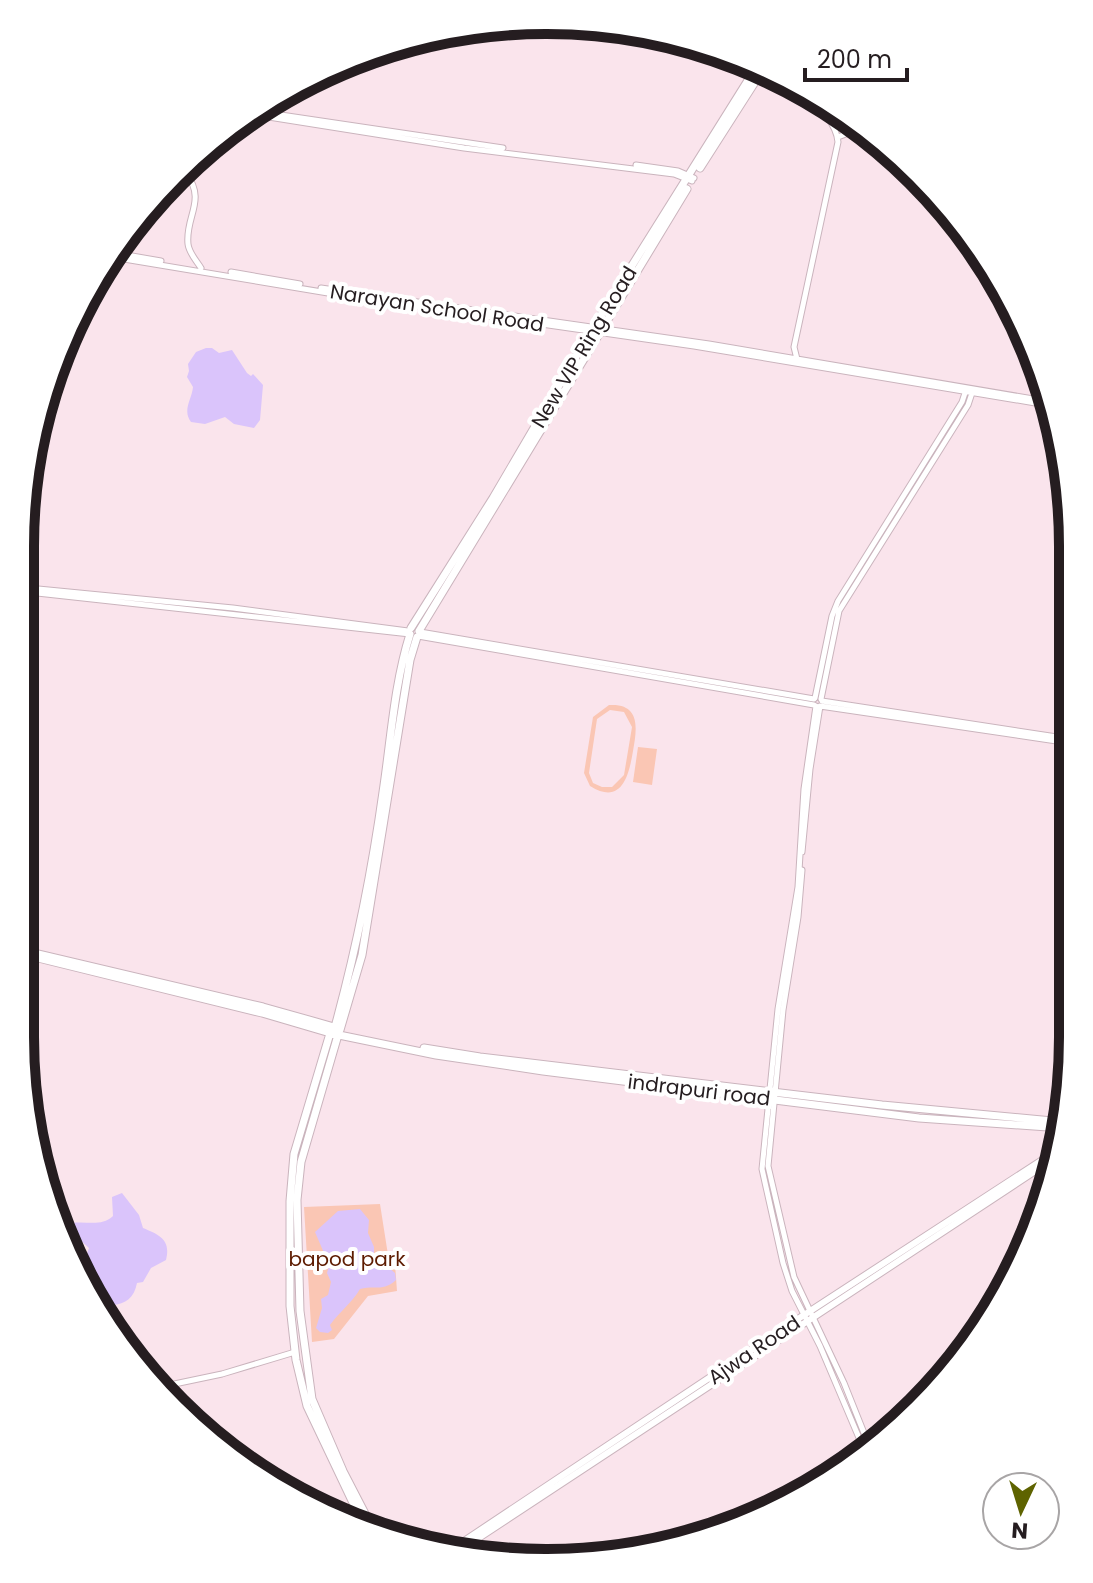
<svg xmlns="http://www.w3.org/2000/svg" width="1093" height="1583" font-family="Poppins,sans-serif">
<rect width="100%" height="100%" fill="#fae4ec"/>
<path fill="#fac6b4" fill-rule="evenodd" d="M 609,705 C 641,703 637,729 633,751 C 629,775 622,806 590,786 L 584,773 L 593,717 ZM 610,710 L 624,712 L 632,727 L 624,775 L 612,787 L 602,787 L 593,783 L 589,773 L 597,719 Z
M 638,747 L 657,749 L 652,785 L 633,782 Z
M 380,1204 L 388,1255 L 395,1264 L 397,1291 L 368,1296 L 334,1339 L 312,1342 L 304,1207 Z"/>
<path fill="#dac4fb" d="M 206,348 L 212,348 L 219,353 L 232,350 L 247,373 L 251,376 L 253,374 L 263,385 L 260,420 L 254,428 L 234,424 L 225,417 L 205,424 L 191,422 C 182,410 192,399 193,387 L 187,377 L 189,371 L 188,364 L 196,352 Z
M 122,1193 L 139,1215 L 143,1228 C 160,1235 171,1240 166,1260 L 151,1268 L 143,1282 L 137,1283 C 134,1298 126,1304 112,1305 L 109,1310 C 94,1291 78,1273 89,1248 L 79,1239 L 67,1236 L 64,1230 L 65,1225 C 82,1218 99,1229 113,1216 L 112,1197 Z
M 360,1209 L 369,1220 L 368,1233 L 374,1247 L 374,1254 L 389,1264 L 387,1266 L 395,1273 L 396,1280 C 383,1292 375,1285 360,1289 C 352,1303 340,1311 330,1325 L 332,1330 L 328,1333 L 320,1332 L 316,1328 L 322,1308 L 321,1299 L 328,1295 L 331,1282 L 327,1273 L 329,1266 L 323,1259 L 324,1253 L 315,1232 L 338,1211 Z"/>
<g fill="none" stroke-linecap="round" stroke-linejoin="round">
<path stroke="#dac4fb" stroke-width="2" d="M 1066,1029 L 1072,1022"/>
<defs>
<path id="tertiary" d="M 796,84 C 811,100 836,119 838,142 L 794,347 L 798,363
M 254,111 L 503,148
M 250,114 L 464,148 L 674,174 L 692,181
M 838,137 L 864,127
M 636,165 L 678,171 L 694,178
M 187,166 L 186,173 C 207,201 185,216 188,244 C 189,253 196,260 201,268
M 115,253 L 161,261
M 112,257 L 340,295 L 694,346 L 1047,405
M 231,272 L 300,284
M 321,288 L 709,344 L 1045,401
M 28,588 L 233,608 L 408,631
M 28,592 L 410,634
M 420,632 L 814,699
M 418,636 L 814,705
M 815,698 L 832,616 L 838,601 L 962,402 L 966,390
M 821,699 L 839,611 L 968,405 L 973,390
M 822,701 L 1070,739
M 816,706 L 804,789 L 798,887 L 778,1009 L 762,1169 L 783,1263 L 792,1291 L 820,1346 L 865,1452
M 820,706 L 1070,743
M 802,852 L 810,769 L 820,706
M 802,870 L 798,917 L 783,1010 L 768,1166 L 794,1277 L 844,1383 L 870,1448
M 160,1387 L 222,1374 L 295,1352"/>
<path id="secondary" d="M 449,1551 L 781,1330 L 1059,1149
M 456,1553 L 1058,1156"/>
<path id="primary" d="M 700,168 L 764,68
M 411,628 L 493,498 L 591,331 L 757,66
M 419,631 L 687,189
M 21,950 L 263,1007 L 334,1027
M 30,956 L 262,1013 L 330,1033
M 335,1027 C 356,950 372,871 383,792 C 391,740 394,685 410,634
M 340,1030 L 362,955 L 410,660 L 417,637
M 331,1034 L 338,1035 L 339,1030 L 335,1027 L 331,1030 L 294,1154 L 290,1201 L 290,1306 L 296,1360 L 307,1406 L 365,1528
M 338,1035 L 301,1162 L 297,1200 L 300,1311 L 312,1399 L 343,1471 L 374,1531
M 339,1035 L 436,1055 L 543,1071 L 919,1118 L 1062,1128
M 424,1048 L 480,1057 L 882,1105 L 1063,1122"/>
</defs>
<use href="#tertiary" stroke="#cab4bd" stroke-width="7"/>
<use href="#secondary" stroke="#cab4bd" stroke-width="8"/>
<use href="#primary" stroke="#cab4bd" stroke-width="9"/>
<use href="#tertiary" stroke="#fff" stroke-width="5"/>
<use href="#secondary" stroke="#fff" stroke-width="6"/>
<use href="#primary" stroke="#fff" stroke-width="7"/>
</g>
<g text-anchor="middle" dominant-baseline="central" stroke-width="8" stroke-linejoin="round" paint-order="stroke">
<g font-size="20" fill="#251d20" stroke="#fff">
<text transform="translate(437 308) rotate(9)">Narayan School Road</text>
<text transform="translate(584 347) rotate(-59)">New VIP Ring Road</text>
<text transform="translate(699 1090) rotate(7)">indrapuri road</text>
<text transform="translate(754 1350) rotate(-34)">Ajwa Road</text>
</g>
<g font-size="20" fill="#5d1b00" stroke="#fff">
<text x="347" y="1259">bapod park</text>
</g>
</g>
<path d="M0 0H1093V1583H0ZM546 34H547A512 512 0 0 1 1059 546V1037A512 512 0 0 1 547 1549H546A512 512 0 0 1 34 1037V546A512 512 0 0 1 546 34Z" fill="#fff" fill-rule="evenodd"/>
<path fill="none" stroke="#251d20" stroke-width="10" d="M546 34H547A512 512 0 0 1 1059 546V1037A512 512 0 0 1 547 1549H546A512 512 0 0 1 34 1037V546A512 512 0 0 1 546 34Z"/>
<g transform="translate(1021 1511) rotate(184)"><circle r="38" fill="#ffffff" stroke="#a8a5a6" stroke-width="2"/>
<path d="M0-6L14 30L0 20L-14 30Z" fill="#5e6300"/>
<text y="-12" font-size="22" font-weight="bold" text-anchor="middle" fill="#251d20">N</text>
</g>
<path d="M805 68v12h102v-12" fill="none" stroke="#251d20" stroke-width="4"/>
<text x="817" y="68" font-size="24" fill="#251d20" stroke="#ffffff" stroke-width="6" paint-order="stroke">200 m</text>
</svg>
